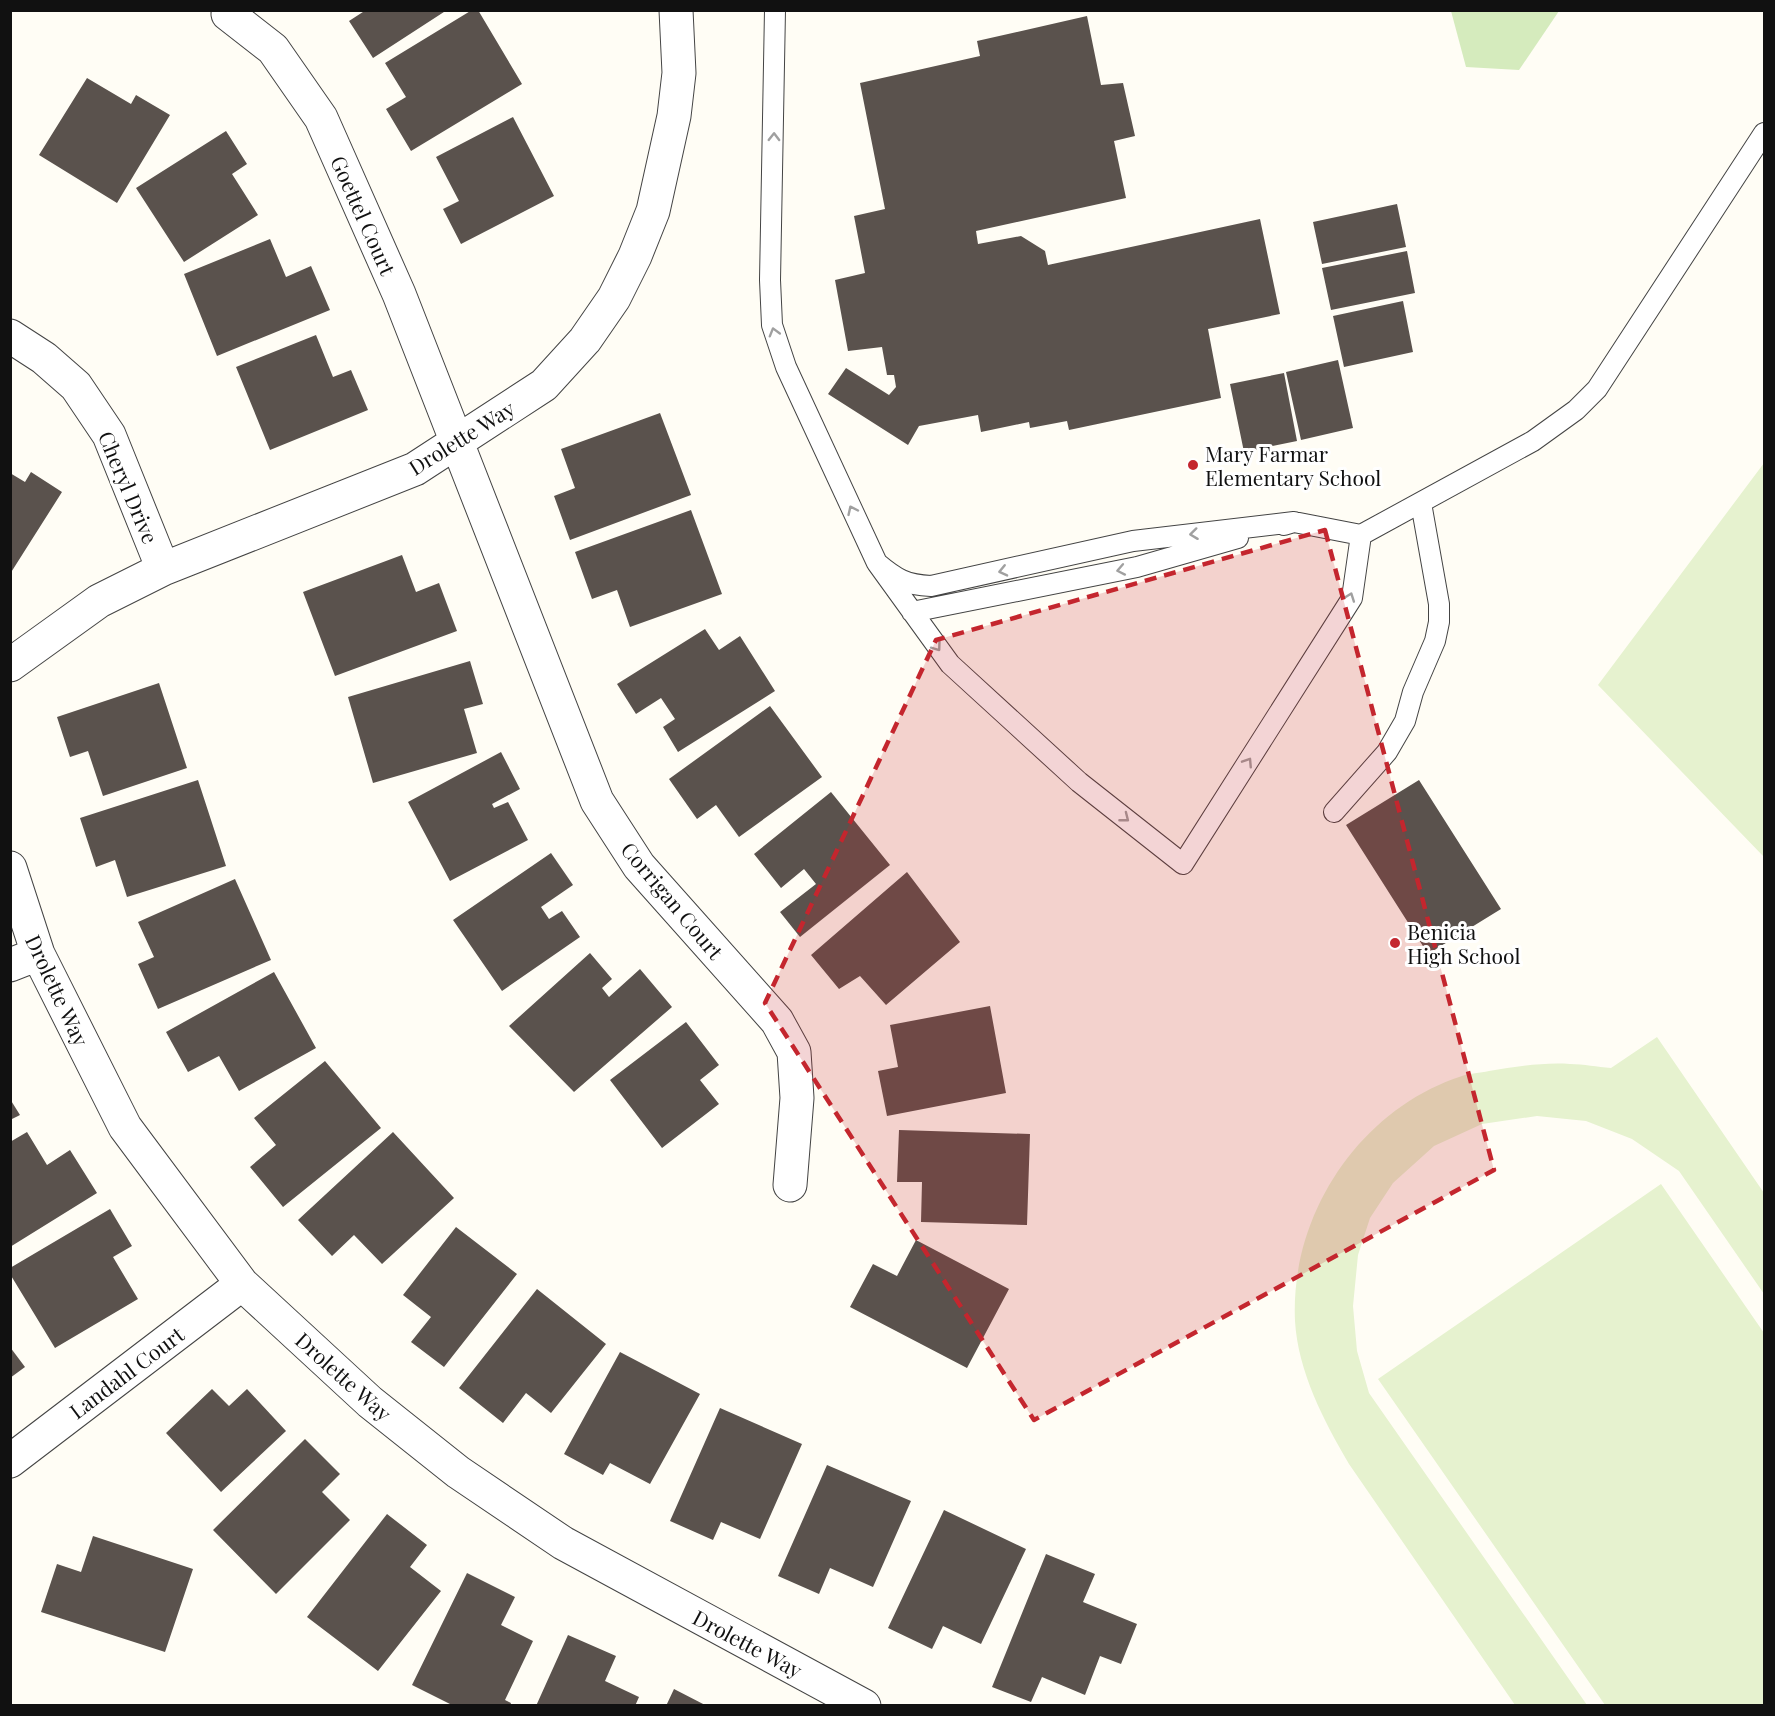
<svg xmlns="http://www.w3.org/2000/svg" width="1775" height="1716" font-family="'Playfair Display',serif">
<rect width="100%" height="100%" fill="#fffdf5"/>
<path fill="#d5ebbd" d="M 1451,11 L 1451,10 L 1559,11 L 1519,70 L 1466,67 Z"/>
<path fill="#e6f2cf" d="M 1764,463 L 1764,857 L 1598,685 Z
M 1657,1037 L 1764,1193 L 1764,1294 L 1679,1171 L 1632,1139 L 1586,1121 L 1537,1116 L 1482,1124 L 1434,1146 L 1393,1183 L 1370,1218 L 1358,1255 L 1353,1306 L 1357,1351 L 1369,1393 L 1587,1705 L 1515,1705 L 1349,1464 C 1324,1421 1298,1372 1295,1321 C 1290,1214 1360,1109 1462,1076 C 1470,1073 1480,1073 1489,1071 C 1515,1067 1543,1062 1570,1064 C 1584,1064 1597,1067 1611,1068 Z
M 1661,1184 L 1764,1333 L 1764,1705 L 1605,1705 L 1378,1379 Z"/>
<path fill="#5a524d" d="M 366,10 L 447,10 L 373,58 L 349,21 Z
M 472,10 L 478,10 L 522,84 L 411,151 L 386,109 L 406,97 L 385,63 Z
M 1087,16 L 1101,85 L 1123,83 L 1135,136 L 1114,141 L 1126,198 L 976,231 L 978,244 L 1021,236 L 1045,251 L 1048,265 L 1260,219 L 1280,314 L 1208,329 L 1221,398 L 1069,430 L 1067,421 L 1030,428 L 1029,422 L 981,432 L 978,415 L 919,426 L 908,445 L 828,394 L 846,368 L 889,395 L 896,387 L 894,375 L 887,375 L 882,347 L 848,351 L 835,280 L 865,273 L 854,216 L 885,209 L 860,83 L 980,56 L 977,41 Z
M 87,78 L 131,104 L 136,95 L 170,115 L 117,203 L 39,155 Z
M 513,117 L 554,196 L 461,244 L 443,209 L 459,201 L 436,157 Z
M 226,131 L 247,164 L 232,174 L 258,215 L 184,262 L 136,188 Z
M 1397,204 L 1406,247 L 1322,264 L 1313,222 Z
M 270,239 L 286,277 L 311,266 L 330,310 L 217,356 L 184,274 Z
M 1407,251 L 1415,293 L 1331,310 L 1322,268 Z
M 1403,301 L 1413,352 L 1344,367 L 1333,316 Z
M 316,335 L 333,377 L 351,370 L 368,410 L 270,450 L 236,367 Z
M 1338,360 L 1353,428 L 1301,440 L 1286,372 Z
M 1284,373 L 1297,441 L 1244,452 L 1230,384 Z
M 660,413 L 691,495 L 570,540 L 554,496 L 575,488 L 561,449 Z
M 31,472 L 62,492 L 10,574 L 10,473 L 25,482 Z
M 691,510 L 722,594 L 630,627 L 617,590 L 592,599 L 575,552 Z
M 402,555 L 416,592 L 439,583 L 457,631 L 335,676 L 303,592 Z
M 705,629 L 719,650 L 740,636 L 775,691 L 678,752 L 663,727 L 675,719 L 661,698 L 636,714 L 617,684 Z
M 470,661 L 483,704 L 464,709 L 477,753 L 373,783 L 348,697 Z
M 159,683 L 187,768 L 103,796 L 88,751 L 70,757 L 57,717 Z
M 770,706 L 822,777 L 739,837 L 716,805 L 697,819 L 669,779 Z
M 501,752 L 520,789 L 492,804 L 494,808 L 508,802 L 528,840 L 450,881 L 408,802 Z
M 198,780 L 226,866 L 127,897 L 115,860 L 96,867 L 80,818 Z
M 1419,780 L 1501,909 L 1428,954 L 1346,825 Z
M 831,792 L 890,865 L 800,937 L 780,912 L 816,884 L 804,869 L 781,888 L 754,854 Z
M 551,853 L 573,885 L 541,907 L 549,919 L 562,911 L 580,937 L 502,991 L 453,920 Z
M 907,872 L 960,942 L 886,1005 L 860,976 L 839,989 L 811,955 Z
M 235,879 L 271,960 L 158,1009 L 138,964 L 154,957 L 138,922 Z
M 590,953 L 612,979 L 602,988 L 609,997 L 640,969 L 672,1007 L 574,1092 L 509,1026 Z
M 274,972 L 316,1048 L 239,1091 L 219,1056 L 188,1072 L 166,1032 Z
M 990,1006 L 1006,1093 L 887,1116 L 878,1071 L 898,1067 L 890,1025 Z
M 686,1022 L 719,1065 L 700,1080 L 719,1104 L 662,1148 L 610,1080 Z
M 325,1061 L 381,1128 L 283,1207 L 250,1167 L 276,1145 L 254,1118 Z
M 10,1099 L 20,1115 L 10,1120 Z
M 899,1130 L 1030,1134 L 1027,1225 L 921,1222 L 922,1182 L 897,1182 Z
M 27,1132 L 47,1165 L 70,1150 L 97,1193 L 10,1247 L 10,1142 Z
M 393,1132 L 454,1198 L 382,1264 L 354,1235 L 332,1256 L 298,1220 Z
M 110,1209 L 132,1246 L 113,1257 L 138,1299 L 55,1348 L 10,1274 L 10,1268 Z
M 456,1227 L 517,1274 L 444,1367 L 411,1342 L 431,1317 L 403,1295 Z
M 916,1240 L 1009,1289 L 967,1368 L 850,1307 L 873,1264 L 897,1276 Z
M 537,1289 L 606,1344 L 551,1413 L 526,1393 L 503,1423 L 459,1388 Z
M 10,1347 L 25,1367 L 10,1378 Z
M 620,1352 L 700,1394 L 650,1484 L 610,1463 L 603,1475 L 564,1454 Z
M 212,1389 L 229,1406 L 247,1389 L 286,1431 L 221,1492 L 166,1433 Z
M 720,1408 L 802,1444 L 760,1539 L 721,1522 L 713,1540 L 670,1521 Z
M 305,1439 L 340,1474 L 322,1492 L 350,1520 L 276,1594 L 213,1530 Z
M 827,1465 L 911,1501 L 873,1587 L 830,1568 L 819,1594 L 778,1576 Z
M 944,1510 L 1026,1549 L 981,1644 L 943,1626 L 932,1649 L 888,1628 Z
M 387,1514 L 427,1545 L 410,1567 L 441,1591 L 378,1671 L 307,1617 Z
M 93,1536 L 193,1569 L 165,1652 L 41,1612 L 57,1564 L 81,1572 Z
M 1046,1554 L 1095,1574 L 1083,1602 L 1137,1624 L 1121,1664 L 1100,1656 L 1085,1695 L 1042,1677 L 1031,1702 L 992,1687 Z
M 467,1573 L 515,1597 L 501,1625 L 533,1641 L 505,1700 L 511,1703 L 510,1706 L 454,1706 L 412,1685 Z
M 568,1635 L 616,1656 L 605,1681 L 639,1697 L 635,1706 L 536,1706 Z
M 674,1689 L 707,1706 L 666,1706 Z"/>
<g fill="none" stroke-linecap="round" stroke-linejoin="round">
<defs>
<path id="service" d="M 775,10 L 770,280 L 772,325 L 786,367 L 877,563
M 1294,522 L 1133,541 L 931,586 C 906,585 896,579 877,563 L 950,664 L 1079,782 L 1183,864 L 1352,598 L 1361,535
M 1284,525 L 1294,522 L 1361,535 L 1533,441 L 1576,410 L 1597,389 L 1764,133
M 912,612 L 1137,567 L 1238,538
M 1334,812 L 1387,752 L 1405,721 L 1413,692 L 1435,641 L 1439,622 L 1439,604 L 1421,503"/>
<path id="minor" d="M 228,14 L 273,49 L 321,118 L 399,294 L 597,801 L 639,866 L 777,1021 L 794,1052 L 797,1098 L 790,1185
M 10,336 L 44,358 L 76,386 L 109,435 L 163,569
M 10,665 L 99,601 L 163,569 L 415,469 L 544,385 L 585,340 L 614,298 L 635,256 L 653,211 L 674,116 L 679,73 L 676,10
M 10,868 L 38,954 L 125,1127 L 242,1284 L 370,1402 L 458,1472 L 563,1543 L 864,1706
M 10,965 L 38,954
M 10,1461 L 242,1284"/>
</defs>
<use href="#service" stroke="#444" stroke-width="22"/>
<use href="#minor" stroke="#444" stroke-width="35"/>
<use href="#service" stroke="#fff" stroke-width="20"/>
<use href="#minor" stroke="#fff" stroke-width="33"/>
</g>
<defs><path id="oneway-chevron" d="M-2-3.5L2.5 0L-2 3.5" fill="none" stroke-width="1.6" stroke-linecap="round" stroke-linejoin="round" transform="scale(1.5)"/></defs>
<g stroke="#a0a0a0">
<use href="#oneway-chevron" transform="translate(774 137) rotate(-89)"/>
<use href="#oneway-chevron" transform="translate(774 332) rotate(-106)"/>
<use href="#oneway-chevron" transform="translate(852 510) rotate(-115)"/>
<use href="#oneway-chevron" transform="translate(1194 534) rotate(173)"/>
<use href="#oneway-chevron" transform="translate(1121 570) rotate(169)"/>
<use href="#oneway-chevron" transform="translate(1003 571) rotate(167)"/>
<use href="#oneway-chevron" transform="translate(1350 597) rotate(-70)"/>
<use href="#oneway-chevron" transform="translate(937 647) rotate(54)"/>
<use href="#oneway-chevron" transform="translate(1248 762) rotate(-57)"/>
<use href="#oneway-chevron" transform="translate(1125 818) rotate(38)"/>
</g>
<path fill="#c4262e" fill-opacity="0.2" stroke="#c4262e" stroke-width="4.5" stroke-dasharray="12 8" stroke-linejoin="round" d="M 1325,530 L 1494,1170 L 1034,1420 L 765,1003 L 936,640 Z"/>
<g fill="#c4262e" stroke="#fff" stroke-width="2">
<circle cx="1193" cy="465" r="6"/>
<circle cx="1395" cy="943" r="6"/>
</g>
<g text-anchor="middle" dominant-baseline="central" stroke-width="6" stroke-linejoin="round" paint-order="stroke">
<g font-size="21" fill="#111" stroke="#fff">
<text transform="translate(364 215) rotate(66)">Goettel Court</text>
<text transform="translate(461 437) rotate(-32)">Drolette Way</text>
<text transform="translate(129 487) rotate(67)">Cheryl Drive</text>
<text transform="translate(673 900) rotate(50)">Corrigan Court</text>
<text transform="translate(58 990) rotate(65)">Drolette Way</text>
<text transform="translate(126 1372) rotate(-37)">Landahl Court</text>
<text transform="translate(344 1376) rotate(42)">Drolette Way</text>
<text transform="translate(748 1643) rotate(28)">Drolette Way</text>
</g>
<g font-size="21" fill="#111" stroke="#fff" text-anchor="start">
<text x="1205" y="453">Mary Farmar<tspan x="1205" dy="24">Elementary School</tspan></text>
<text x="1407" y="931">Benicia<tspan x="1407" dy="24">High School</tspan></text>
</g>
</g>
<rect width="1775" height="1716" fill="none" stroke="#111111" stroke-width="24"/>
</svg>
